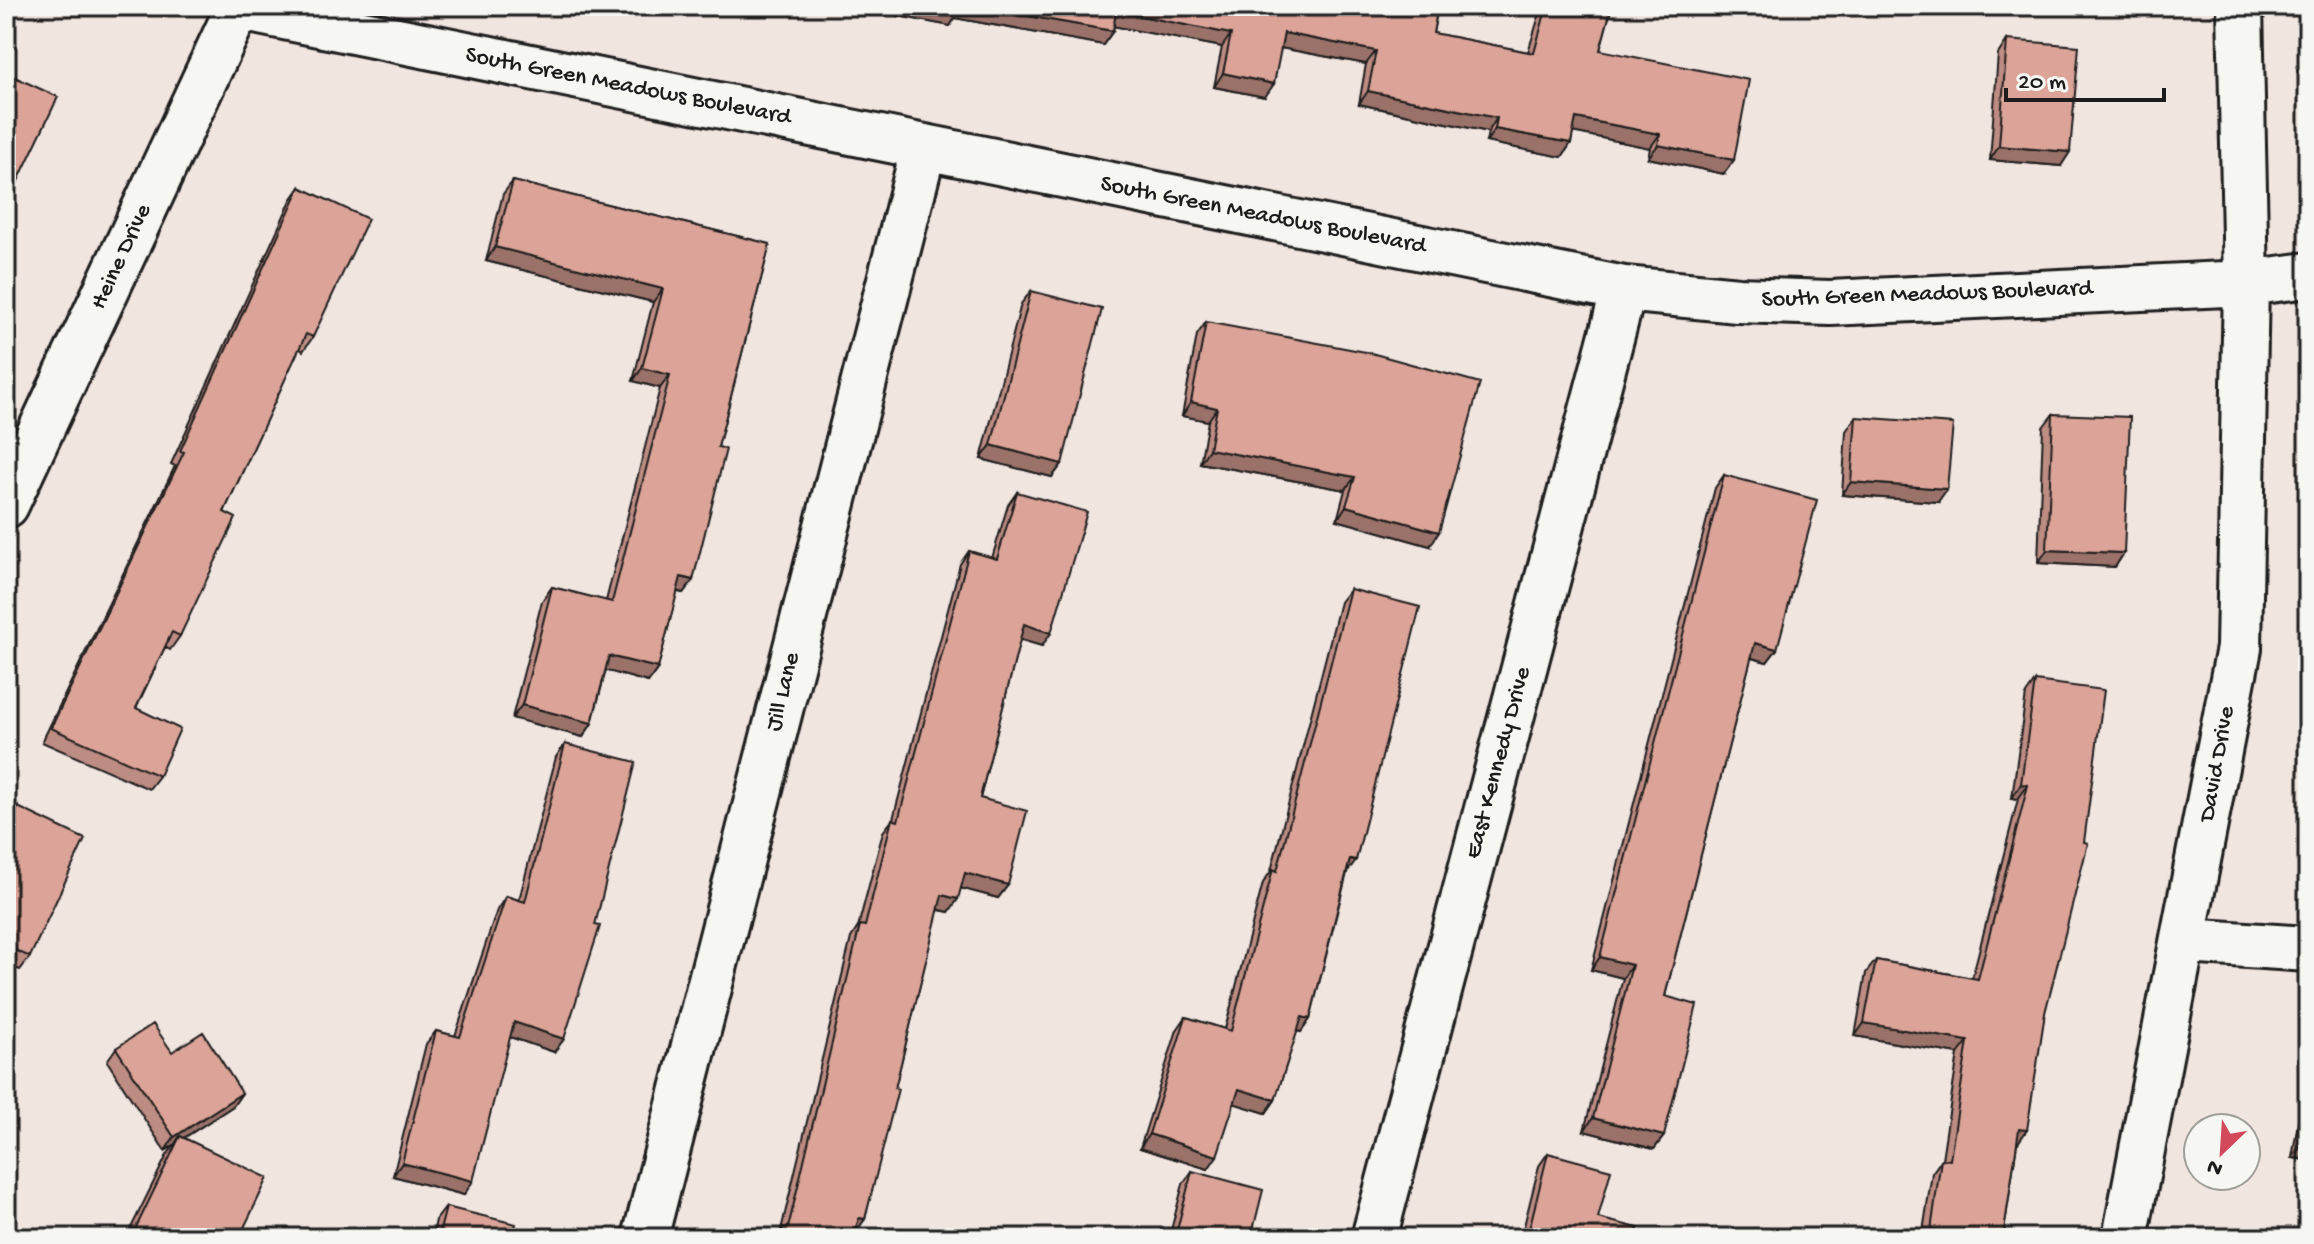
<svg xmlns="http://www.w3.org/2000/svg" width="2314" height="1244" font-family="'Gochi Hand',sans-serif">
<rect width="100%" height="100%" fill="#f1e5e0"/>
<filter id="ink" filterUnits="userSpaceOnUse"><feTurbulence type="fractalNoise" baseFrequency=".0125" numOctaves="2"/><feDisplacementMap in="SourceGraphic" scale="16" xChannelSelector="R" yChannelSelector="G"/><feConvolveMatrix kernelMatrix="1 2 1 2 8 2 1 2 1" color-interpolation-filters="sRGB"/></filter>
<g filter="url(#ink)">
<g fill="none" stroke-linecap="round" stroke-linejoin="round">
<defs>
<path id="minor" d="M 230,6 L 1624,289 L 1738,300 L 1830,303 L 2246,283 L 2308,275
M 6,505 L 239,6
M 2185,941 L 2308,949
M 645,1238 L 924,147
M 1374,1238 L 1624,289
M 2125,1238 L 2239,648 L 2246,283 L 2240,6"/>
</defs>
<use href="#minor" stroke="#1c1c1c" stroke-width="50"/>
<use href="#minor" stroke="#f6f6f2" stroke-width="44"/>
</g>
<path fill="#bd8c83" stroke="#1c1c1c" stroke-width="2" d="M 900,6 L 1438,6 L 1433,33 L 1528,52 L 1542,6 L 1612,6 L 1600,50 L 1724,174 L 1648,158 L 1650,148 L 1573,132 L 1571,143 L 1562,157 L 1486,142 L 1488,132 L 1359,104 L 1366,64 L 1281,48 L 1265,97 L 1214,87 L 1222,47 L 1114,26 L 1113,31 L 1103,45 L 955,18 L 950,26 L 898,16 Z
M 2007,40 L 2061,166 L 1990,160 L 1998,54 Z
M 513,181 L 770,244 L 718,447 L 693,580 L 683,593 L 677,592 L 658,668 L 648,682 L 606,670 L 592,723 L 583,737 L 512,718 L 542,601 L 552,587 L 606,601 L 660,388 L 633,381 L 653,302 L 486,261 L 503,194 Z
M 300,187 L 313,337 L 303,351 L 299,348 L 224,512 L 180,636 L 170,650 L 165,647 L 136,708 L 159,776 L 149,789 L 42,742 L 175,466 L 171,464 L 291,200 Z
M 1031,291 L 1062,464 L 1052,477 L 981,459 L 1021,304 Z
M 1206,322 L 1430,546 L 1337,520 L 1345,490 L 1200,463 L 1208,421 L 1182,416 L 1197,335 Z
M 2053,414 L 2124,553 L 2115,567 L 2038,563 L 2043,427 Z
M 1856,417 L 1938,502 L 1842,495 L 1846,431 Z
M 1724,475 L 1777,649 L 1767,662 L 1751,658 L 1665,996 L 1664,1136 L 1654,1149 L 1584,1131 L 1623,978 L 1591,970 L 1715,488 Z
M 1017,492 L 1042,646 L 1020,639 L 980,798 L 1008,885 L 998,898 L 961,888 L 949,912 L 938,910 L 895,1088 L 865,1219 L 855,1233 L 853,1238 L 775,1238 L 781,1230 L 851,938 L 858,927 L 883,832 L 893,819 L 960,564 L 969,551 L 992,558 L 1008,505 Z
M 1350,589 L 1347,873 L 1310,1019 L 1301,1032 L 1297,1031 L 1275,1100 L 1266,1113 L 1234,1103 L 1208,1169 L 1140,1148 L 1177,1030 L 1186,1017 L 1225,1029 L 1263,883 L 1271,871 L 1340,602 Z
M 2035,681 L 2045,1013 L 2018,1143 L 2017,1143 L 2003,1238 L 1922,1238 L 1932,1173 L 1942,1159 L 1958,1054 L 1855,1036 L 1866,973 L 1876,960 L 1972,978 L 2018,799 L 2012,798 L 2026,694 Z
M 565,744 L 564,1039 L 554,1052 L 510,1037 L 464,1195 L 393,1176 L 426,1044 L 436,1031 L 455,1036 L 497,910 L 506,896 L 519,900 L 556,757 Z
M 18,807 L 30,957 L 20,970 L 6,964 L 6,825 Z
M 116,1048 L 172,1052 L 242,1093 L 233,1106 L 184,1138 L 239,1238 L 126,1238 L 167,1155 L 174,1145 L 165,1151 L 107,1061 Z
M 2308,1078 L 2308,1160 L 2292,1158 L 2305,1082 Z
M 1548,1153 L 1598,1218 L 1635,1238 L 1521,1238 L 1539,1166 Z
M 1192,1171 L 1251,1238 L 1169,1238 L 1183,1184 Z
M 446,1207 L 513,1238 L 432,1238 L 436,1220 Z"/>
<path fill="#9a726a" stroke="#1c1c1c" stroke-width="2" d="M 905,6 L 971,6 L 1113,31 L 1103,45 L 955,18 L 950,26 L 898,16 Z
M 1116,11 L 1231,34 L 1222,47 L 1107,25 Z
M 1284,33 L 1376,51 L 1366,64 L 1275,47 Z
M 1223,73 L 1274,84 L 1265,97 L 1214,87 Z
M 1368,91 L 1497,118 L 1488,132 L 1359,104 Z
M 1576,118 L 1660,134 L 1650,148 L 1567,131 Z
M 1495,129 L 1571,143 L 1562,157 L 1486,142 Z
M 1658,145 L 1734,160 L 1724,174 L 1648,158 Z
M 1999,146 L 2070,152 L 2061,166 L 1990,160 Z
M 495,247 L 663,289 L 653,302 L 486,261 Z
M 642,368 L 670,375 L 660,388 L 633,381 Z
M 1191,402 L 1217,408 L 1208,421 L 1182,416 Z
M 991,445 L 1062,464 L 1052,477 L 981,459 Z
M 1209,449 L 1355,477 L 1345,490 L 1200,463 Z
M 1851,482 L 1947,489 L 1938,502 L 1842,495 Z
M 1346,506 L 1439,532 L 1430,546 L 1337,520 Z
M 2047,550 L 2124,553 L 2115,567 L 2038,563 Z
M 681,577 L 693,580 L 683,593 L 672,590 Z
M 1024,624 L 1051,633 L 1042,646 L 1014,638 Z
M 1755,643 L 1777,649 L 1767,662 L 1745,656 Z
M 609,656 L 658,668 L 648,682 L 600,669 Z
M 522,705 L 592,723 L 583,737 L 512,718 Z
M 2021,784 L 2028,785 L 2018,799 L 2012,798 Z
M 1350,859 L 1356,860 L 1346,874 Z
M 965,873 L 1008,885 L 998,898 L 956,887 Z
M 942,895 L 958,899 L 949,912 L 932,908 Z
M 1600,957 L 1632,965 L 1623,978 L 1591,970 Z
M 1302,1017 L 1310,1019 L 1301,1032 L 1292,1030 Z
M 514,1022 L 564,1039 L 554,1052 L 504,1035 Z
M 1864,1023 L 1968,1041 L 1958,1054 L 1855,1036 Z
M 1239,1089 L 1275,1100 L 1266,1113 L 1229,1102 Z
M 242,1093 L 233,1106 L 176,1143 L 180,1136 L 174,1145 L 165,1151 L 174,1137 Z
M 1593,1118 L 1664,1136 L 1654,1149 L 1584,1131 Z
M 2019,1129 L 2027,1130 L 2018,1143 L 2010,1142 Z
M 1149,1134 L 1217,1156 L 1208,1169 L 1140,1148 Z
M 2301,1144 L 2308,1145 L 2308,1160 L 2292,1158 Z
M 402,1163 L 473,1181 L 464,1195 L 393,1176 Z
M 859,1218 L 865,1219 L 855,1233 L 849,1231 Z"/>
<path fill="#dca398" stroke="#1c1c1c" stroke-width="2" d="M 926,6 L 961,6 L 959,13 Z
M 971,6 L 1438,6 L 1433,33 L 1534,53 L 1547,6 L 1612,6 L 1600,50 L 1749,80 L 1734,160 L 1658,145 L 1660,134 L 1576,118 L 1571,143 L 1495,129 L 1497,118 L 1368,91 L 1376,51 L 1284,33 L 1274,84 L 1223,73 L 1231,34 L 1116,11 L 1113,31 Z
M 2007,40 L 2079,46 L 2070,152 L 1999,146 Z
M 6,73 L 58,97 L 6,206 Z
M 513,181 L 770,244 L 718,447 L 726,449 L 693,580 L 681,577 L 658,668 L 609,656 L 592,723 L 522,705 L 552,587 L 612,602 L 670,375 L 642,368 L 663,289 L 495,247 Z
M 300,187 L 368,219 L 313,337 L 306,334 L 224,512 L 236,518 L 180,636 L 172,632 L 136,708 L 180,729 L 159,776 L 51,728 L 184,452 L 180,451 Z
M 1031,291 L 1102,309 L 1062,464 L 991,445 Z
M 1206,322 L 1371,353 L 1480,383 L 1439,532 L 1346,506 L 1355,477 L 1209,449 L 1217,408 L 1191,402 Z
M 2053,414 L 2130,417 L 2124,553 L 2047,550 Z
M 1856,417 L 1953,424 L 1947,489 L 1851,482 Z
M 1724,475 L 1817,500 L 1777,649 L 1755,643 L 1665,996 L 1697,1005 L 1664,1136 L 1593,1118 L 1632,965 L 1600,957 Z
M 1017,492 L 1087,512 L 1051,633 L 1024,624 L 980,798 L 1027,811 L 1008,885 L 965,873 L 958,899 L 942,895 L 895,1088 L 898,1089 L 865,1219 L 859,1218 L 853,1238 L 780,1238 L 783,1227 L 788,1228 L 860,925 L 865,926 L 892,819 L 898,821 L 969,551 L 997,559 Z
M 1350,589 L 1420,607 L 1356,860 L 1350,859 L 1310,1019 L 1302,1017 L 1275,1100 L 1239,1089 L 1217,1156 L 1149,1134 L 1186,1017 L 1231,1031 L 1273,869 L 1277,871 Z
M 2035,681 L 2104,690 L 2084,842 L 2088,843 L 2045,1013 L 2027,1130 L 2019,1129 L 2003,1238 L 1930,1238 L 1941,1159 L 1950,1160 L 1968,1041 L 1864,1023 L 1876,960 L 1978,979 L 2028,785 L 2021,784 Z
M 565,744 L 636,762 L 595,925 L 600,926 L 564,1039 L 514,1022 L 473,1181 L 402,1163 L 436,1031 L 460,1037 L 506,896 L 525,902 Z
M 18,807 L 85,839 L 30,957 L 6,946 L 6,832 Z
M 153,1024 L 172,1052 L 203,1032 L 242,1093 L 174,1137 L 116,1048 Z
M 2308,1106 L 2308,1145 L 2301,1144 Z
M 180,1136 L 268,1178 L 239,1238 L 131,1238 Z
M 1548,1153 L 1611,1170 L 1598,1218 L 1638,1228 L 1635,1238 L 1527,1238 Z
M 1192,1171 L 1263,1190 L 1251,1238 L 1175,1238 Z
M 446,1207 L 516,1224 L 513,1238 L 438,1238 Z"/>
</g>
<g text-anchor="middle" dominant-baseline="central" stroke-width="6" stroke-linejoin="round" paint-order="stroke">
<g font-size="24" fill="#1c1c1c" stroke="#f6f6f2">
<text transform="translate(628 87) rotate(11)">South Green Meadows Boulevard</text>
<text transform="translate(1263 216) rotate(11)">South Green Meadows Boulevard</text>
<text transform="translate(122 257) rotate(-65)">Heine Drive</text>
<text transform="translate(1927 295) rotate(-2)">South Green Meadows Boulevard</text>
<text transform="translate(784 692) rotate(-76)">Jill Lane</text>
<text transform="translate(1499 763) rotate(-75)">East Kennedy Drive</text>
<text transform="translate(2218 764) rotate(-80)">David Drive</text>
</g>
</g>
<rect width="2314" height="1244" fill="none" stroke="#f6f6f2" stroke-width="32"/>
<rect x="16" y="16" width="2282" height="1212" fill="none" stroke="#1c1c1c" stroke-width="3" filter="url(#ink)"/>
<g transform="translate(2222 1152) rotate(205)"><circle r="38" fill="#f6f6f2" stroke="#9f9f9c" stroke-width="2"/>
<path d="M0-6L14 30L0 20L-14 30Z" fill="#d1495b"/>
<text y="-12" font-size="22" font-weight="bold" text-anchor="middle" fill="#1c1c1c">N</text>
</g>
<path d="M2006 88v12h158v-12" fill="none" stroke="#1c1c1c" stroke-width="4"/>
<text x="2018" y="88" font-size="24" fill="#1c1c1c" stroke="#f6f6f2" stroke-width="6" paint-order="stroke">20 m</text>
</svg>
